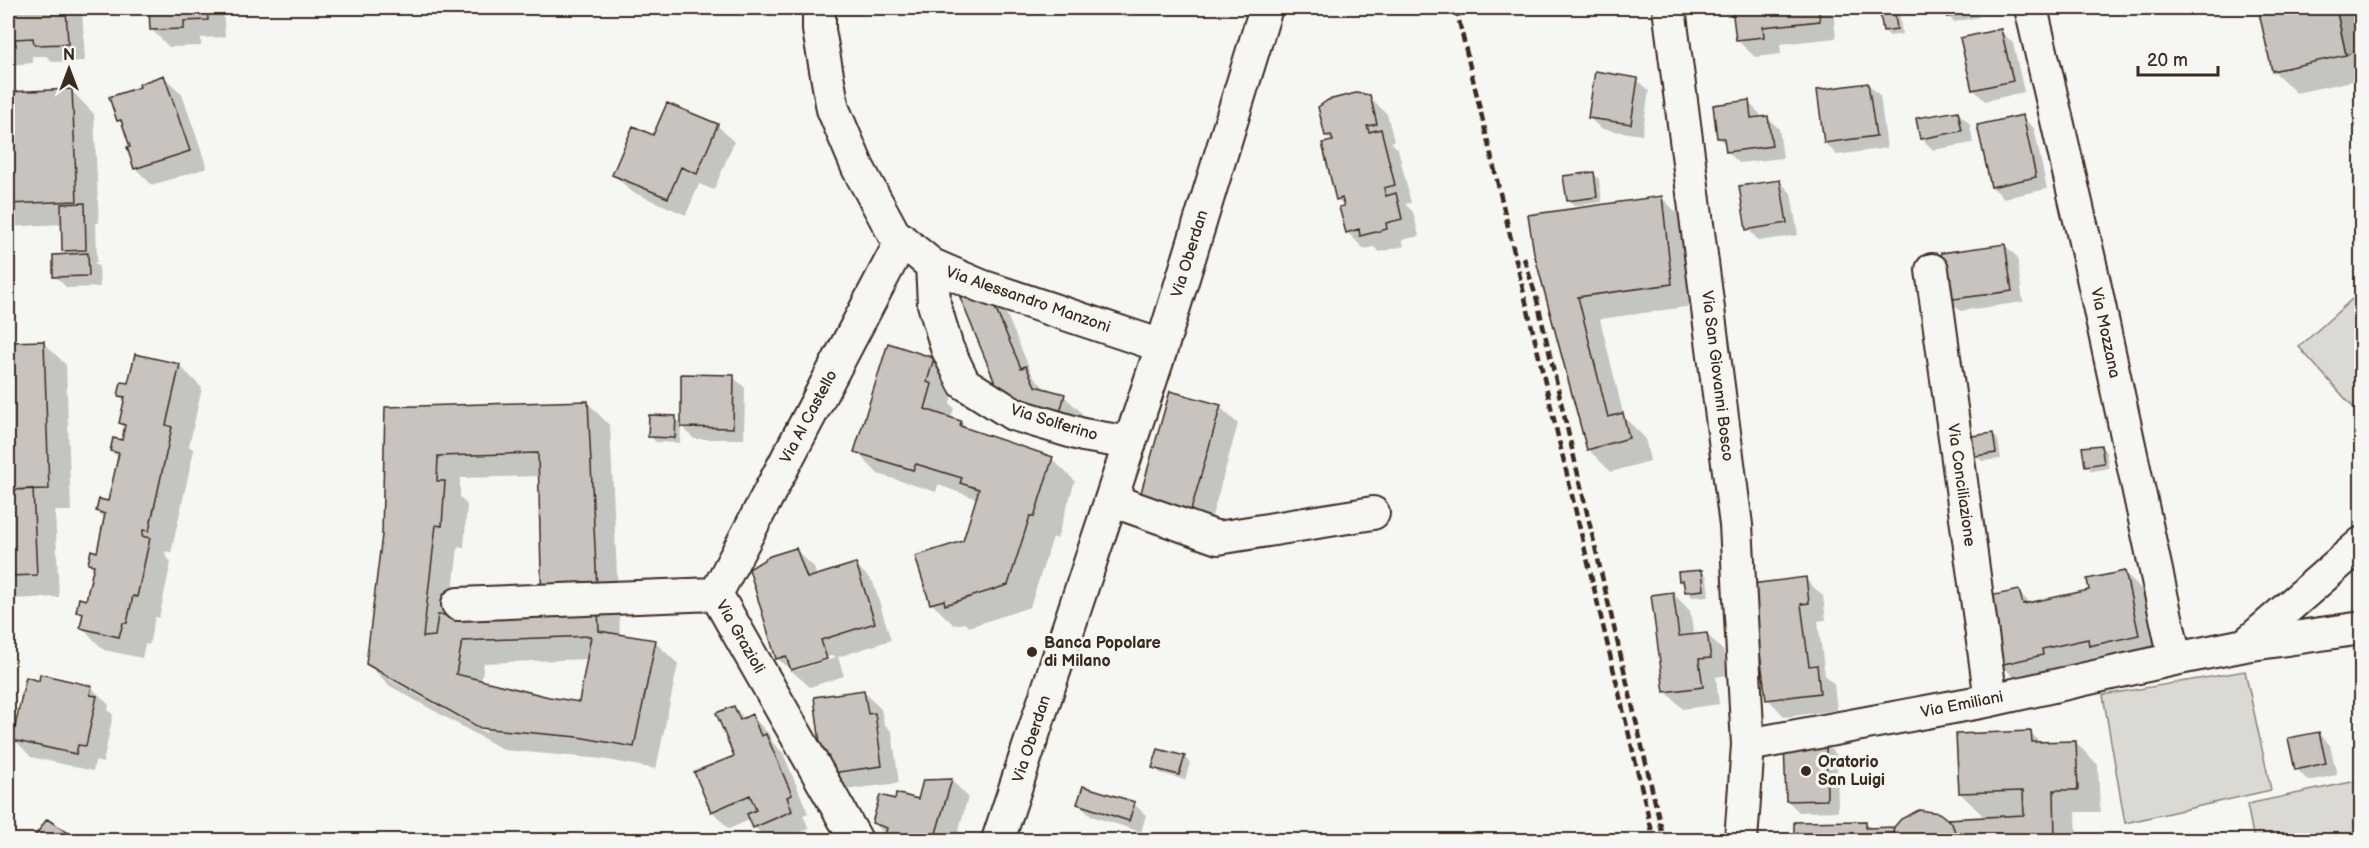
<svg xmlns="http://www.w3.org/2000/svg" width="2369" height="848" font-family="'Balsamiq Sans',sans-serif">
<rect width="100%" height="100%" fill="#f6f6f2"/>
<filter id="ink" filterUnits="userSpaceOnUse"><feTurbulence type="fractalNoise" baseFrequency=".0167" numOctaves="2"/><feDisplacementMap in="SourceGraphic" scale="12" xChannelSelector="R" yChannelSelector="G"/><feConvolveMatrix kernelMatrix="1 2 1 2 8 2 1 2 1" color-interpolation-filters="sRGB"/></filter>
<g filter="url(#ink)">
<path fill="#dad9d3" stroke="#8a8278" stroke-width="1.5" d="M 2336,8 L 2360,8 L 2361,43 L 2353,52 L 2346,55 Z
M 2361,291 L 2361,416 L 2299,347 Z
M 2245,671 L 2271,790 L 2125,823 L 2103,695 Z
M 2361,780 L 2361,840 L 2254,840 L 2247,804 Z"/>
<path fill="#0003" fill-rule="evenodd" d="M 8,8 L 82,8 L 85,61 L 53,62 L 46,56 L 32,56 L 33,63 L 8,65 Z
M 150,8 L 223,8 L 225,37 L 201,38 L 201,46 L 169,47 L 151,29 Z
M 1734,8 L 1833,8 L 1836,38 L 1780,44 L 1781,54 L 1755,57 L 1737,40 Z
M 1881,8 L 1898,8 L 1902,34 L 1890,36 L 1884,31 Z
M 1946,8 L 1978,8 L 1979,17 L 1954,22 L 1948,16 Z
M 2260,8 L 2353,8 L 2362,49 L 2362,79 L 2296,93 L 2273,70 Z
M 2001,31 L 2013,43 L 2024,92 L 1985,101 L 1973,89 Z
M 164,77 L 182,94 L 207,168 L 152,185 L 135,168 L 125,127 L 118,120 L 142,88 Z
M 1637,79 L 1649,91 L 1642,135 L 1601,129 L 1589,117 Z
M 1868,84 L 1880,96 L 1887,148 L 1837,155 L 1825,143 Z
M 72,91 L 94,114 L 99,223 L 96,223 L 97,262 L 94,262 L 99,267 L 100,287 L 67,288 L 55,276 L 69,256 L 63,250 L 63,224 L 8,227 L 8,94 Z
M 1369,96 L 1387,114 L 1394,141 L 1391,142 L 1398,149 L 1411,203 L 1405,204 L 1413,212 L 1419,236 L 1402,240 L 1404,246 L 1379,252 L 1374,247 L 1364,249 L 1347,232 L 1346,207 L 1337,199 L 1333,142 L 1326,136 Z
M 1748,102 L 1760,114 L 1761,118 L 1767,117 L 1779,129 L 1783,158 L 1739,163 L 1727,151 L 1726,145 L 1719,138 Z
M 1958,113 L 1970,124 L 1973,143 L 1933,150 L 1921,138 Z
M 2022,117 L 2034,128 L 2047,189 L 2004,198 L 1992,187 Z
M 717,125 L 734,142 L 714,190 L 699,184 L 686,215 L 632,192 L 614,175 L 654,137 Z
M 1594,174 L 1599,179 L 1602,202 L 1574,206 L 1568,200 Z
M 1779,181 L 1791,193 L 1798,235 L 1759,241 L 1748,229 Z
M 1662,198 L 1684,220 L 1693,306 L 1600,319 L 1624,417 L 1645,438 L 1650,461 L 1611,472 L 1588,449 L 1535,253 Z
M 2005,245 L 2017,257 L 2023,302 L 1960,311 L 1949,299 Z
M 989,297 L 1007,315 L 1032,374 L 1046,390 L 1064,396 L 1082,413 L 1076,432 L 1020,414 Z
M 43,342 L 66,365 L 71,511 L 55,511 L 59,597 L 8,599 L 8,343 Z
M 933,359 L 955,382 L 950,404 L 954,408 L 951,419 L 961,422 L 969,431 L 1052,459 L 1075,481 L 1057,539 L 1053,537 L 1030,607 L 969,627 L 965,623 L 954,625 L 931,603 L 964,542 L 978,499 L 938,485 L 936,492 L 878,474 L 856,451 Z
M 179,365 L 202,388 L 189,446 L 194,450 L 171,553 L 166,551 L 165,555 L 171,562 L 159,618 L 155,617 L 149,645 L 145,644 L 142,658 L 104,650 L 81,627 L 84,617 L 77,611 L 87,601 L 95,568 L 89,563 L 98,554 L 106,519 L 97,511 L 109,503 L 119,458 L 112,451 L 123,442 L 126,428 L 121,423 L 125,401 L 119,395 L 129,385 Z
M 733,377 L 745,388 L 744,439 L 694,439 L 681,425 L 680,443 L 656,442 L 650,436 L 675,417 L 682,425 Z
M 588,403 L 610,426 L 620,636 L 655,642 L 678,664 L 656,769 L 602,759 L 504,750 L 390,686 L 368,664 L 384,535 L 386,409 ZM 540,476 L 544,613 L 450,616 L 458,547 L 464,548 L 467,505 L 460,497 L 460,478 ZM 588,659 L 580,704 L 548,699 L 481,682 L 484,663 ZM 389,676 L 487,731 L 486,733 L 389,679 Z
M 1220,407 L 1238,424 L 1209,527 L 1159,513 Z
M 1993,434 L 1998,440 L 2001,459 L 1982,461 L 1976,456 Z
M 2101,446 L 2106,452 L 2109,468 L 2092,471 L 2086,465 Z
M 796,550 L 814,567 L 817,577 L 855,564 L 873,582 L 891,640 L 838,657 L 844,676 L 810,687 L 778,659 L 750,570 ZM 834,655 L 835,658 L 797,670 L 795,667 Z
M 1702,571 L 1707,577 L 1709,596 L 1692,597 L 1680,580 Z
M 2125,573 L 2142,590 L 2156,652 L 2108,663 L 2102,657 L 2059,666 L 2060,673 L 2018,681 L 2000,664 L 2019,592 L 2031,604 L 2091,591 Z
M 1805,579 L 1823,596 L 1826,620 L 1818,621 L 1825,676 L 1834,684 L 1837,710 L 1785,717 L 1768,699 Z
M 1673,593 L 1690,611 L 1694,636 L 1707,634 L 1724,652 L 1727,675 L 1716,677 L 1719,704 L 1683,709 L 1665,691 Z
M 40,682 L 91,687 L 109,705 L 108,710 L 113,715 L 103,763 L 95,761 L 93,771 L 31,757 L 14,739 Z
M 864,692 L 881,709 L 884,724 L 892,732 L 899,783 L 843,790 L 826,773 Z
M 734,707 L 745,719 L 752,716 L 769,734 L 773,743 L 783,753 L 808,813 L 803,815 L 809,829 L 781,840 L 768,840 L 754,827 L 751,819 L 729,829 L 712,811 L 736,757 Z
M 2031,733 L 2042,744 L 2075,742 L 2098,765 L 2100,812 L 2076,812 L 2077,840 L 1795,840 L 1795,824 L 1866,822 L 1872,829 L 1894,829 L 1947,820 L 1985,818 L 1960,793 Z
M 2319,733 L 2330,745 L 2337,775 L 2308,781 L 2297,769 Z
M 1825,743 L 1837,755 L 1838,811 L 1799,812 L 1787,800 Z
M 1184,757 L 1190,763 L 1185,780 L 1160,773 L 1154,767 Z
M 951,780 L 968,797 L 956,840 L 885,840 L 887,836 L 874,823 L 896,801 L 919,801 Z
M 1079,804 L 1134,804 L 1146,815 L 1141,832 L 1091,816 Z
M 47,821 L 76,840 L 34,840 Z"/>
<path fill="#c8c3be" stroke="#3b2a1e" stroke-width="1.5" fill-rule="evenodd" d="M 8,8 L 66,8 L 68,44 L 34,45 L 33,38 L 15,39 L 16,46 L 8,47 Z
M 149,8 L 207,8 L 208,20 L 184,21 L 184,29 L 150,30 Z
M 1732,8 L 1818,8 L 1820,21 L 1763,27 L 1764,37 L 1736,40 Z
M 1879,8 L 1894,8 L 1897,29 L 1883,31 Z
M 1945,8 L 1974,8 L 1975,11 L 1947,17 Z
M 2258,8 L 2336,8 L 2346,55 L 2272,71 Z
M 2001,29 L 2013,81 L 1972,90 L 1960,38 Z
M 1595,71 L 1638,78 L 1631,124 L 1588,118 Z
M 164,75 L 190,151 L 134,169 L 127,147 L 130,147 L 121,120 L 117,121 L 109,97 L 140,87 L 139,84 Z
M 1868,83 L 1876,136 L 1824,143 L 1817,90 Z
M 72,89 L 77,201 L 8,204 L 8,92 Z
M 1356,93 L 1370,95 L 1377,124 L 1367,126 L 1369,132 L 1381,129 L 1395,185 L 1384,188 L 1386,196 L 1396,193 L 1402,219 L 1386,223 L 1387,229 L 1360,236 L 1359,229 L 1346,233 L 1339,207 L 1344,206 L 1342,198 L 1336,200 L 1322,143 L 1333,141 L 1331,135 L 1325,136 L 1318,107 L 1328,100 Z
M 1749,100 L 1751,118 L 1768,116 L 1772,146 L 1726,152 L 1724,138 L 1717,138 L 1713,105 Z
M 667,103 L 718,124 L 697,174 L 681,167 L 668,198 L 612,175 L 633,126 L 653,135 Z
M 1958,111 L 1962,131 L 1920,139 L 1916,118 Z
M 2023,115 L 2036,177 L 1991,187 L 1977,125 Z
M 1594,172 L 1597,197 L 1567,201 L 1563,176 Z
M 1780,180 L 1787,223 L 1746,230 L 1739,186 Z
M 1662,196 L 1672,284 L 1578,297 L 1608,417 L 1623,413 L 1629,438 L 1587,450 L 1534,253 L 1528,215 Z
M 85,203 L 86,250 L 62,251 L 61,204 Z
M 2005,244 L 2012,291 L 1947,300 L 1941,253 Z
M 88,253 L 89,276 L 53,277 L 53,255 Z
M 957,290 L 990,296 L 1021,368 L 1026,366 L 1035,386 L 1065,394 L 1059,416 L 1001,397 Z
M 44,341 L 49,489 L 8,490 L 8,342 Z
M 888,343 L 934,358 L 927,382 L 932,384 L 925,409 L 961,421 L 960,426 L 1053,457 L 1034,517 L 1030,516 L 1008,585 L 945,605 L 944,600 L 930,604 L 915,556 L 963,541 L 979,489 L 960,483 L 962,478 L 916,464 L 913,470 L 854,452 Z
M 135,354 L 180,364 L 166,425 L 172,427 L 149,531 L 143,530 L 142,536 L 150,538 L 137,597 L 133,596 L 127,623 L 123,623 L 119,637 L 80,628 L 83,613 L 76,612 L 79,598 L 86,600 L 94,565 L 88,564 L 91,550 L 97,552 L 105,514 L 96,511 L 99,499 L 108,501 L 119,453 L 110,451 L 113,438 L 122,440 L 125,425 L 119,423 L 125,397 L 118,396 L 121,382 L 128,383 Z
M 681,374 L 734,375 L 733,428 L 681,427 Z
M 1170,391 L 1221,405 L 1191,510 L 1140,496 Z
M 588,401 L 599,631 L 656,640 L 634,747 L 578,737 L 480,728 L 366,664 L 382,535 L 385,407 ZM 538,453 L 542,612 L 438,615 L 435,636 L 423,637 L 436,525 L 442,526 L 445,481 L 437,481 L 438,456 ZM 591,636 L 579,702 L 549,697 L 456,674 L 462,641 Z
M 649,415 L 676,416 L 675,438 L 648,437 Z
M 1993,433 L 1996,453 L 1975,456 L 1972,436 Z
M 2101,445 L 2104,463 L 2085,466 L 2082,447 Z
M 33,489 L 37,575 L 8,576 L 8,490 Z
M 796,548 L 807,578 L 856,563 L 875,623 L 821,640 L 827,659 L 791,670 L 786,656 L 776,659 L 749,569 L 770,556 Z
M 1702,570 L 1704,590 L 1685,592 L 1683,580 L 1679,581 L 1678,572 Z
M 2125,571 L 2139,635 L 2089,646 L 2088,639 L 2042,649 L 2043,655 L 1999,665 L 1985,597 L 2019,590 L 2023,604 L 2089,590 L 2087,579 Z
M 1806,577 L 1809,603 L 1801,604 L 1809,666 L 1817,665 L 1820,693 L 1766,700 L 1751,584 Z
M 1673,592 L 1679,636 L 1707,633 L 1711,658 L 1699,659 L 1703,687 L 1664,692 L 1651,595 Z
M 40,674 L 92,686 L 90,695 L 97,696 L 86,746 L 78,745 L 76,754 L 12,740 L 26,677 L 39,681 Z
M 864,690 L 868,714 L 875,713 L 882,766 L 824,774 L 814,697 Z
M 734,706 L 740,720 L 752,714 L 761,736 L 766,734 L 792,795 L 787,797 L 792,811 L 753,828 L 747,814 L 756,810 L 750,795 L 711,812 L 694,772 L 734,756 L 716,713 Z
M 2031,731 L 2032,742 L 2076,741 L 2078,790 L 2054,790 L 2055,840 L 1986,840 L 1986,836 L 1957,837 L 1952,824 L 1947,819 L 2024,815 L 2023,791 L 1959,793 L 1956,734 Z
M 2319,732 L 2326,763 L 2295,770 L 2288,738 Z
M 1784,742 L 1826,742 L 1827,800 L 1786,801 Z
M 1158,749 L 1185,756 L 1179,775 L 1152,768 Z
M 952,779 L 934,840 L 884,840 L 887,828 L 872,823 L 880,795 L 895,799 L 896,793 L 918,799 L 923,780 Z
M 1083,786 L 1135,802 L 1129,821 L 1077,804 Z
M 1919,810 L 1939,813 L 1947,819 L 1952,824 L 1957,837 L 1986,836 L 1986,840 L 1891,840 L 1894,827 L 1901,819 Z
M 47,819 L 79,840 L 32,840 Z
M 1866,821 L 1866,828 L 1894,827 L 1891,840 L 1794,840 L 1794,822 Z"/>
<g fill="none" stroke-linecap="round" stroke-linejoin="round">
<defs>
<path id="minor" d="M 819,8 L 819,30 L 833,109 L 858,168 L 894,234 L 932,265 L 981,286 L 1162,346
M 1669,8 L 1736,525 L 1748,745 L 1741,840
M 2031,8 L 2089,259 L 2175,659
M 932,265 L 934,304 L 947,348 L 964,383 L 1013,414 L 1083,435 L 1130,443
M 1932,270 L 1991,700
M 1111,500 L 1218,538 L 1373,513
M 716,594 L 902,240
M 458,604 L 716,594 L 856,840
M 2245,645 L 2362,543
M 1748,745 L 1991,700 L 2175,659 L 2245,645 L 2362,628
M 998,840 L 1162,346 L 1266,8"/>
</defs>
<use href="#minor" stroke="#3b2a1e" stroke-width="36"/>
<use href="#minor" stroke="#f6f6f2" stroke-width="32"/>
<path stroke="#3b2a1e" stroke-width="4.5" stroke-dasharray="9 4.5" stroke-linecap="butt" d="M 1456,8 L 1654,840
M 1524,258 L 1537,300 L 1664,840"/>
</g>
</g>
<g fill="#3b2a1e" stroke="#f6f6f2" stroke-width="2">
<circle cx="1032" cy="652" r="6"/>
<circle cx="1806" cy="771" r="6"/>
</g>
<g text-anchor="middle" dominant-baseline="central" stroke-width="6" stroke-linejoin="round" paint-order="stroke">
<g font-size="16" fill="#3b2a1e" stroke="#f6f6f2">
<text transform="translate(1190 254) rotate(-73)">Via Oberdan</text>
<text transform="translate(1028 300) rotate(19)">Via Alessandro Manzoni</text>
<text transform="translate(2105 333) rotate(78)">Via Mozzana</text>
<text transform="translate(1717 376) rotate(83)">Via San Giovanni Bosco</text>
<text transform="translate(809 417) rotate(-62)">Via Al Castello</text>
<text transform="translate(1054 423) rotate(17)">Via Solferino</text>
<text transform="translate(1961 485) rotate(82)">Via Conciliazione</text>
<text transform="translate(740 637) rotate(60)">Via Grazioli</text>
<text transform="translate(1962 705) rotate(-11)">Via Emiliani</text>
<text transform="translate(1032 739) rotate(-72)">Via Oberdan</text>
</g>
<g font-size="16" font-weight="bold" fill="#3b2a1e" stroke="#f6f6f2" text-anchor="start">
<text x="1044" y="643">Banca Popolare<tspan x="1044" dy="18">di Milano</tspan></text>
<text x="1818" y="762">Oratorio<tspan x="1818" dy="18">San Luigi</tspan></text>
</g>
</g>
<rect width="2369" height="848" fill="none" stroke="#f6f6f2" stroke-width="30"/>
<rect x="15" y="15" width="2339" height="818" fill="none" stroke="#3b2a1e" stroke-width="2" filter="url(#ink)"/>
<g transform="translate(69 69)" stroke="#f6f6f2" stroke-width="4.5" paint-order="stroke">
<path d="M0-4.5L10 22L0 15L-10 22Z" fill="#3b2a1e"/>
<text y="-9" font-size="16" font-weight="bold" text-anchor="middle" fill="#3b2a1e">N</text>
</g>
<path d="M2138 66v9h80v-9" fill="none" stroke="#3b2a1e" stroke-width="3"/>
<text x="2147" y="66" font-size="18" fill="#3b2a1e" stroke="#f6f6f2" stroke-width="4.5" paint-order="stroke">20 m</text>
</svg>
